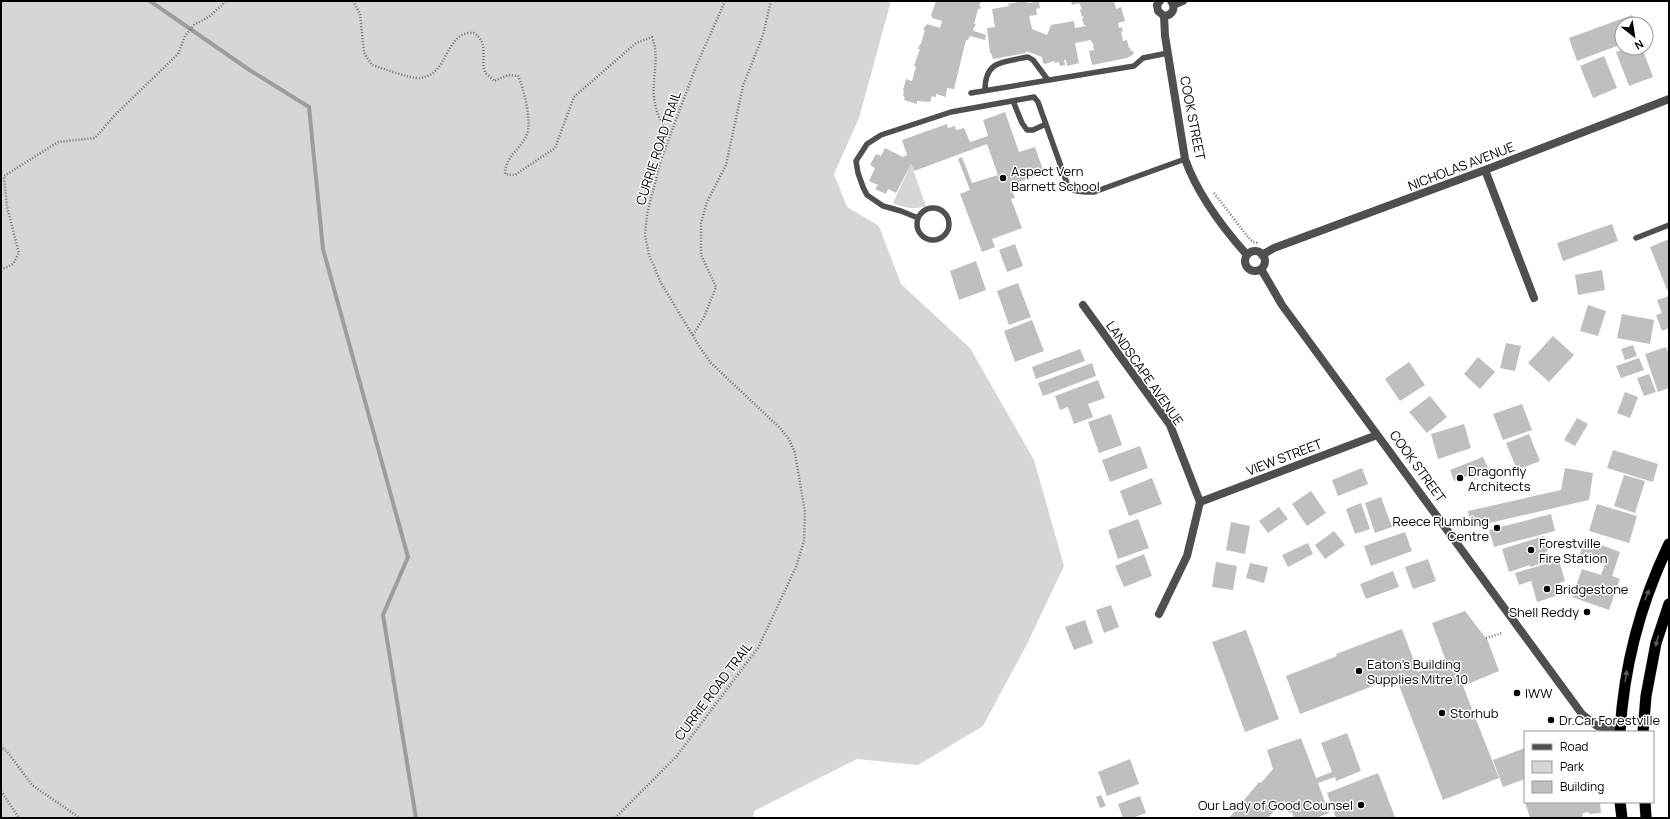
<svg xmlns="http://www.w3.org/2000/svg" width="1670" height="819" font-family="Manrope,sans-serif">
<rect width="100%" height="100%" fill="#fff"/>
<path fill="#d6d6d6" d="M 1,1 L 891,1 L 859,118 L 834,174 L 847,207 L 879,226 L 901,284 L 970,348 L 1034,460 L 1064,566 L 1027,644 L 983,726 L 918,765 L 857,759 L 754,811 L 753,818 L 1,818 Z
M 911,164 L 926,206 C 913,210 905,208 893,203 Z"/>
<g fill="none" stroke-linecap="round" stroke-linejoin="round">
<path stroke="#9d9d9d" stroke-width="4" d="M 150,1 L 248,69 L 309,107 L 323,249 L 408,557 L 383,615 L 416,818"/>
</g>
<path fill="#bfbfbf" d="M 936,1 L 981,1 L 979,6 L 981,6 L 980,9 L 978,9 L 974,24 L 976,24 L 973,29 L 974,31 L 986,35 L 985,40 L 970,36 L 968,40 L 966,40 L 954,89 L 947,88 L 946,97 L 936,94 L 936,97 L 932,96 L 930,102 L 917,101 L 917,104 L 904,100 L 905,97 L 903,96 L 904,91 L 903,90 L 906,79 L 912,81 L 916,67 L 914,66 L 920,49 L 918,49 L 920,44 L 921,44 L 925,30 L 923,30 L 925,26 L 926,26 L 927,24 L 940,28 L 942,21 L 932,18 L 932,16 L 931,15 Z
M 1023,1 L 1027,1 L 1027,3 L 1039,2 L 1040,8 L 1036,9 L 1037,15 L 1029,16 L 1032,29 L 1047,35 L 1051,25 L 1074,21 L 1075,28 L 1086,26 L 1085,25 L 1084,25 L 1082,18 L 1084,18 L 1083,16 L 1082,17 L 1080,10 L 1082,9 L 1079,3 L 1072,5 L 1071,1 L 1114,1 L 1116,9 L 1121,7 L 1125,21 L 1118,23 L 1119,28 L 1122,27 L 1123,31 L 1121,32 L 1123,41 L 1127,40 L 1129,48 L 1130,48 L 1131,51 L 1133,51 L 1134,54 L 1127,58 L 1092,65 L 1089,51 L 1094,50 L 1093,45 L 1094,45 L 1090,40 L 1075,43 L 1079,63 L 1067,66 L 1066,60 L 1064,60 L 1065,65 L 1060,66 L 1059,62 L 1055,63 L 1054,61 L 1045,64 L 1043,63 L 1042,57 L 1026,51 L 1026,53 L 993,59 L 991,53 L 990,53 L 987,28 L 995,27 L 992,9 L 1009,6 L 1008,4 Z
M 1632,15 L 1636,24 L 1622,24 L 1622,44 L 1577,61 L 1569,38 Z
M 1627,48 L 1642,48 L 1653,77 L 1629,86 L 1616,52 Z
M 1604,56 L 1617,88 L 1593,98 L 1580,66 Z
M 1005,112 L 1019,152 L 1035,147 L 1044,173 L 1010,185 L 1015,198 L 1011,199 L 1022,228 L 992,239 L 995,247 L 982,252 L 960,194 L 970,190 L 958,159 L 962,157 L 972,183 L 998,175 L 987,144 L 914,171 L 911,164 L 896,193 L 888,189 L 886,194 L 875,189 L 878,185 L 869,181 L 875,168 L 870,165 L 876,154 L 881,156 L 885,148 L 903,157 L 907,155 L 902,140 L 947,124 L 948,128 L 955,126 L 956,130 L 964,128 L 970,142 L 988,136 L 983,120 Z
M 1612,224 L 1618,241 L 1563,261 L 1557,243 Z
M 1669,239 L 1669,289 L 1667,290 L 1650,247 Z
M 1015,244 L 1023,266 L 1007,272 L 999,250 Z
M 976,261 L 986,290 L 959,300 L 950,271 Z
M 1602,270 L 1605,290 L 1578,295 L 1575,275 Z
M 1018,283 L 1031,317 L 1009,325 L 997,291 Z
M 1669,296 L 1669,328 L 1662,331 L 1656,315 L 1662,313 L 1657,300 Z
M 1588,305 L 1606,311 L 1598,336 L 1580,331 Z
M 1622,314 L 1654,320 L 1650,344 L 1617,338 Z
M 1032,320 L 1044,351 L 1015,362 L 1004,331 Z
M 1553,336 L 1574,355 L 1549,382 L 1528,363 Z
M 1506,343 L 1521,346 L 1515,371 L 1500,368 Z
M 1633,345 L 1637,356 L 1625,360 L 1621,349 Z
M 1666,347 L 1669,354 L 1669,388 L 1658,392 L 1645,354 Z
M 1080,349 L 1085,361 L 1036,379 L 1032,367 Z
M 1478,357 L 1495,372 L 1480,389 L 1464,374 Z
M 1639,358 L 1644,370 L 1621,378 L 1616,366 Z
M 1409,362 L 1425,385 L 1400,401 L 1385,379 Z
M 1092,363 L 1096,376 L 1043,396 L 1038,383 Z
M 1649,374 L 1656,392 L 1644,396 L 1637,378 Z
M 1098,380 L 1105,398 L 1088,404 L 1093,417 L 1074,424 L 1068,407 L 1060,410 L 1055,396 Z
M 1625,392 L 1638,397 L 1630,418 L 1617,413 Z
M 1430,396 L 1447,417 L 1427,433 L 1409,412 Z
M 1522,404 L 1532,430 L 1503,440 L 1493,414 Z
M 1111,414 L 1122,445 L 1099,453 L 1088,422 Z
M 1577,418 L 1588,424 L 1575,446 L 1564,440 Z
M 1464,424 L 1471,448 L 1438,459 L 1431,434 Z
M 1529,434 L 1540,461 L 1517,470 L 1506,443 Z
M 1140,446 L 1148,468 L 1110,482 L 1102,460 Z
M 1613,450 L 1658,464 L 1653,482 L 1607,468 Z
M 1483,457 L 1488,468 L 1454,481 L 1450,470 Z
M 1362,468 L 1368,484 L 1338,496 L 1332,480 Z
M 1565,468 L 1593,473 L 1589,500 L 1476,526 L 1469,516 L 1468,511 L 1561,490 Z
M 1624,475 L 1645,481 L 1635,513 L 1614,506 Z
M 1152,478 L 1162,504 L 1129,516 L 1120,491 Z
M 1311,491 L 1326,513 L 1307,526 L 1292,504 Z
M 1381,497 L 1392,527 L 1375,533 L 1365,503 Z
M 1361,503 L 1370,529 L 1355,534 L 1346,509 Z
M 1597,504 L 1637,516 L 1629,543 L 1589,531 Z
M 1279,507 L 1288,519 L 1268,533 L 1259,521 Z
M 1551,514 L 1555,531 L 1494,547 L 1489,530 Z
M 1138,519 L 1149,548 L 1118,559 L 1108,530 Z
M 1231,522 L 1250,526 L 1245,554 L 1226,550 Z
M 1334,531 L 1345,545 L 1325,559 L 1315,545 Z
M 1405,532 L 1412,551 L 1371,566 L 1364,546 Z
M 1544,536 L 1548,551 L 1543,553 L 1546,562 L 1530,567 L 1530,565 L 1509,572 L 1502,549 Z
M 1585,539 L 1620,552 L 1612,576 L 1620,579 L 1609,610 L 1572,597 L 1582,569 L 1601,575 L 1605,564 L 1580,554 Z
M 1308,543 L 1313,554 L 1288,567 L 1282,555 Z
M 1144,554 L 1152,576 L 1124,587 L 1115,566 Z
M 1428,559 L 1436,581 L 1413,589 L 1405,567 Z
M 1559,560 L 1565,581 L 1559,583 L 1562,594 L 1537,602 L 1531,581 L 1519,585 L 1515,573 Z
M 1216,562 L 1237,566 L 1233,590 L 1212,587 Z
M 1250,563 L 1268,567 L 1264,583 L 1246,578 Z
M 1393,571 L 1399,587 L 1366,599 L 1360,584 Z
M 1111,605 L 1119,627 L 1104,633 L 1096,610 Z
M 1465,611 L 1488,641 L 1499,671 L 1463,686 L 1499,778 L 1443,800 L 1397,680 L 1395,681 L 1394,678 L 1300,714 L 1286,676 L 1337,656 L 1336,654 L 1402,629 L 1418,672 L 1446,661 L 1432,623 Z
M 1085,620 L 1093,643 L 1074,650 L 1065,627 Z
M 1246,630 L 1279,719 L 1245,732 L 1212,642 Z
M 1347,733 L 1361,771 L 1336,781 L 1335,777 L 1318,783 L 1329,813 L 1316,818 L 1294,818 L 1292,812 L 1289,813 L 1285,801 L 1282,802 L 1268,818 L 1229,818 L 1259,782 L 1261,783 L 1273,769 L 1267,750 L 1301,738 L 1316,778 L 1332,772 L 1321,743 Z
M 1525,748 L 1525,779 L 1503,787 L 1493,760 Z
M 1130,759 L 1139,784 L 1107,796 L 1098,772 Z
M 1378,773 L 1395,817 L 1336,818 L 1327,793 Z
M 1101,795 L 1106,806 L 1100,808 L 1096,797 Z
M 1140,796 L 1146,813 L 1132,818 L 1123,818 L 1118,804 Z
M 1525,802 L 1600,802 L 1601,813 L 1589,814 L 1589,812 L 1583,813 L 1582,818 L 1530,818 Z"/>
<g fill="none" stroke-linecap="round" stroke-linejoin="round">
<defs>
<path id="trunk" d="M 1620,732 C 1624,665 1640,604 1669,544
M 1643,732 L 1646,696 L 1656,643 L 1669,604
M 1620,802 L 1622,818
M 1645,802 L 1646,818"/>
</defs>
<use href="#trunk" stroke="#dbdbdb" stroke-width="12"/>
<path stroke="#717171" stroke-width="2.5" stroke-dasharray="1 2" stroke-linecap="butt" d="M 353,1 L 360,14 L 364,53 L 372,65 C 382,68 411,79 420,78 C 445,75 444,46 462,35 C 465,33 471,33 474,33 C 490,44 480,59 485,72 C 487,75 492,78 494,81 L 508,75 L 518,76 C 524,88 532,122 527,134 C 521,150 506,154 505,174 L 515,175 L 555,148 L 574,97 L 636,43 L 652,37 C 660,58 652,75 654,97 C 655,111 662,125 669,138
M 1214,193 L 1248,237 L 1253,242 L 1259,243
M 1,270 L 13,264 L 19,253 L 7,207 L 4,176 L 58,142 L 95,138 L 115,115 L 178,54 L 185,36 L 194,25 L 210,16 L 226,1
M 693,335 L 704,317 L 716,287 L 701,255 L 701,223 L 707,202 L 726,165 L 743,86 L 763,35 L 771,1
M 1486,638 L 1502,633
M 1,746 L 9,754 L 32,785 L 80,818
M 1,791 L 19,818
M 615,818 L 676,757 L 758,648 L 796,567 L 804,541 L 805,512 L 795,453 L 789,439 L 780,428 L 711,363 L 701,349 L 661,283 L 649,255 L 645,235 L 647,214 L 661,160 L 695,69 L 725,1"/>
<path stroke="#4f4f4f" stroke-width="5.5" d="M 985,90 C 985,60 1004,62 1028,57 L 1033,60 L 1048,80
M 971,93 L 1134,66 L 1143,58 L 1168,53
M 1013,101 L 1022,123 L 1027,130 L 1033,130 L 1046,124
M917 224a16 16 0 1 1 32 0a16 16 0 1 1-32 0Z
M 918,218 L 901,211 L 883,206 L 867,195 L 863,187 L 858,173 L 856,161 L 867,144 L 881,135 L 951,112 L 1034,97 L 1038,102 L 1068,186 C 1075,193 1084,192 1094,192 L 1185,159
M 1636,238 L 1669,225"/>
<path stroke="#4f4f4f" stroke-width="8" d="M 1160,1 L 1157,5 L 1158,11 L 1164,16 C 1173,15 1176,8 1171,1
M 1173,5 L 1183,1
M 1164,16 L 1165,36 L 1185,159 C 1197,193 1223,228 1247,255
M 1485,170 L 1534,298
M1245 261a10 10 0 1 1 20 0a10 10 0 1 1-20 0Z
M 1262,255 L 1274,248 L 1485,170 L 1669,99
M 1261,269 L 1282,305 L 1582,714 L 1597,726 L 1620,730
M 1083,305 L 1170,425 L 1200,502 L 1187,556 L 1159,614
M 1200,502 L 1377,435"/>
<use href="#trunk" stroke="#000" stroke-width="11"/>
</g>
<defs><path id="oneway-solid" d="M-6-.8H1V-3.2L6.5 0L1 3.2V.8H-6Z"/></defs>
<g fill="#595959">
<use href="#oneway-solid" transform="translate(1647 595) rotate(-68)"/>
<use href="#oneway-solid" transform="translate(1657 641) rotate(105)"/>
<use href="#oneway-solid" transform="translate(1626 676) rotate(-81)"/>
</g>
<g fill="#000" stroke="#fff" stroke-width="1.5">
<circle cx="1003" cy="178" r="4"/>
<circle cx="1460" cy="478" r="4"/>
<circle cx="1497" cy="528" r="4"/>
<circle cx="1531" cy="550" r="4"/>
<circle cx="1547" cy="589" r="4"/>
<circle cx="1587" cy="612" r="4"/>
<circle cx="1359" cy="671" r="4"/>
<circle cx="1517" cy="693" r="4"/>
<circle cx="1442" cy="713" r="4"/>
<circle cx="1551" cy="720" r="4"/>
<circle cx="1361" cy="805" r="4"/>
</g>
<g text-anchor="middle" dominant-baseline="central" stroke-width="3" stroke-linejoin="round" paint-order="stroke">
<g font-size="13" fill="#000" stroke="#fff">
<text transform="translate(1193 118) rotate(79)">COOK STREET</text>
<text transform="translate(658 148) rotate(-72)">CURRIE ROAD TRAIL</text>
<text transform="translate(1461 166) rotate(-21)">NICHOLAS AVENUE</text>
<text transform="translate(1145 373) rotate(55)">LANDSCAPE AVENUE</text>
<text transform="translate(1284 457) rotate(-21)">VIEW STREET</text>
<text transform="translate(1418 466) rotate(54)">COOK STREET</text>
<text transform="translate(713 691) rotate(-53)">CURRIE ROAD TRAIL</text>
</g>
<g font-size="13" fill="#000" stroke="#fff" text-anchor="start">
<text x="1011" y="171">Aspect Vern<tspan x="1011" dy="15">Barnett School</tspan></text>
<text x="1468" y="471">Dragonfly<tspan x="1468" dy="15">Architects</tspan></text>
<text x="1489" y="521" text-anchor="end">Reece Plumbing<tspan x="1489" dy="15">Centre</tspan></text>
<text x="1539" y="543">Forestville<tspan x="1539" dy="15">Fire Station</tspan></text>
<text x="1555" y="589">Bridgestone</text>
<text x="1579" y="612" text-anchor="end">Shell Reddy</text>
<text x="1367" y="664">Eaton's Building<tspan x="1367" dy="15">Supplies Mitre 10</tspan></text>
<text x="1525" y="693">IWW</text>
<text x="1450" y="713">Storhub</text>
<text x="1559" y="720">Dr.Car Forestville</text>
<text x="1353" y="805" text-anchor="end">Our Lady of Good Counsel</text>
</g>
</g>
<rect width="1670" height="819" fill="none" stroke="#000000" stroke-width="4"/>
<rect x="1524" y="731" width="130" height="72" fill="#ffffff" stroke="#999999"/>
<rect x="1532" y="744" width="20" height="6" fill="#4f4f4f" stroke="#999999"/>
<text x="1560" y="751" font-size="12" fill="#000000">Road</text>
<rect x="1532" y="761" width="20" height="12" fill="#d6d6d6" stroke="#999999"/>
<text x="1560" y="771" font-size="12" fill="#000000">Park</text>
<rect x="1532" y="781" width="20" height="12" fill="#bfbfbf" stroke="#999999"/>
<text x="1560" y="791" font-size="12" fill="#000000">Building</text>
<g transform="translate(1634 36) rotate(150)"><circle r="19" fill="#ffffff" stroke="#999999"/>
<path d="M0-3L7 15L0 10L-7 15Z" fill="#000000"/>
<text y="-6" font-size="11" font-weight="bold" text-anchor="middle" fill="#000000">N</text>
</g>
</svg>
